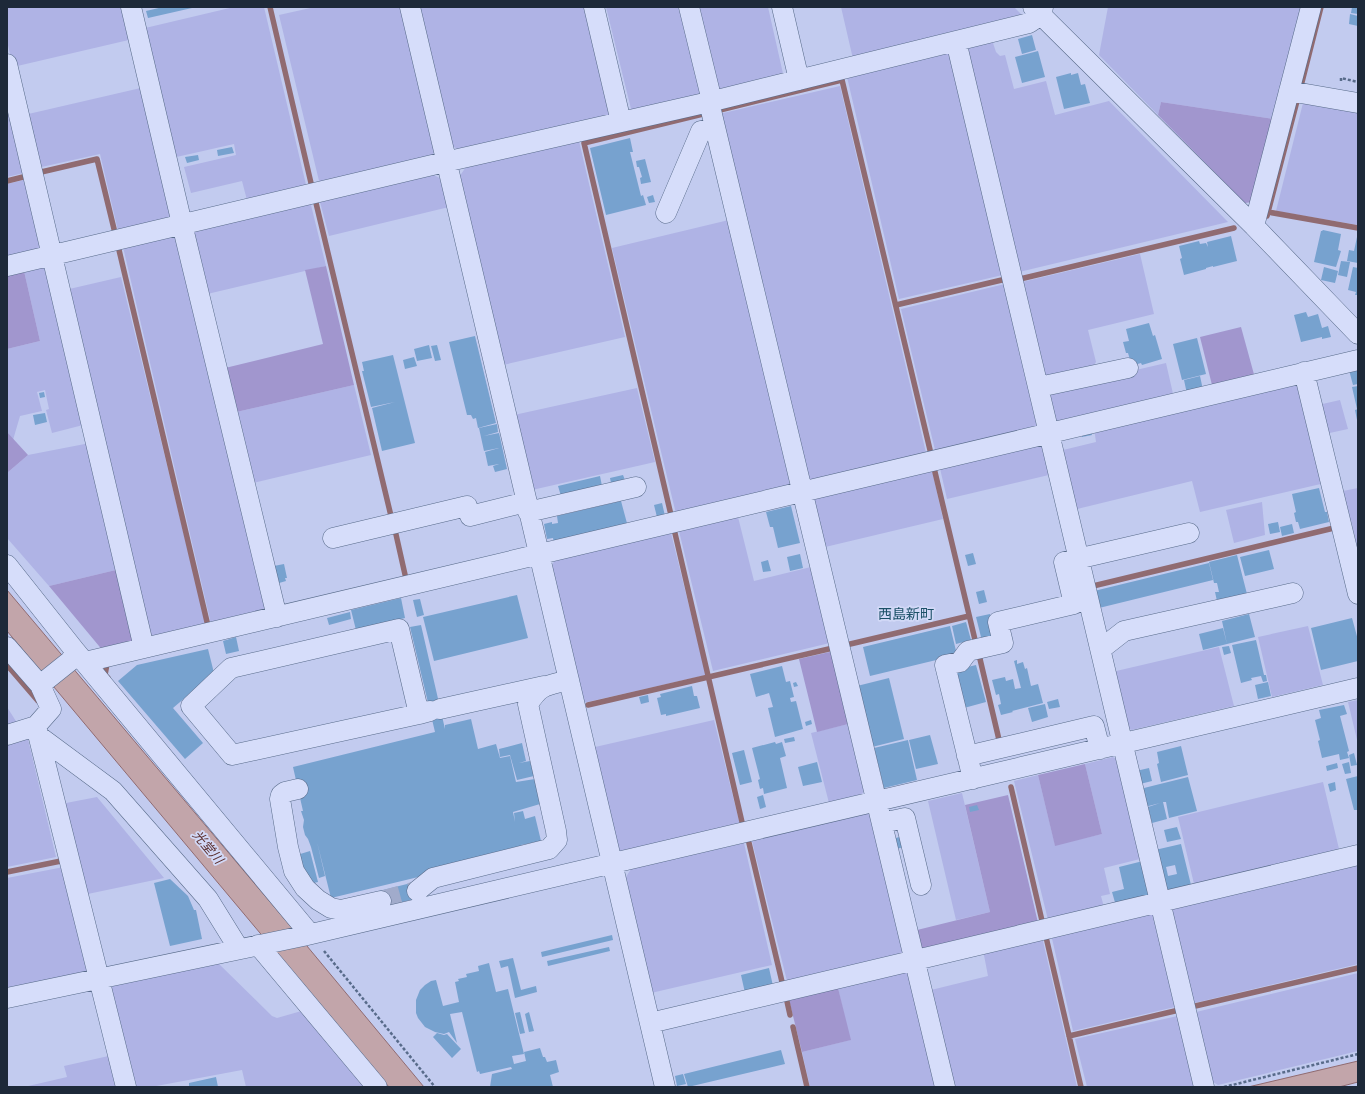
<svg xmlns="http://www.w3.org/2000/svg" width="1365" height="1094" font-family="'Source Serif 4','Noto Sans JP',serif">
<rect width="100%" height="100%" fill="#c2cbef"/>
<path fill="#afb3e5" d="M 7,7 L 126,7 L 133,39 L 13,67 L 7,41 Z
M 234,7 L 264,7 L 307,189 L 248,204 L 242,181 L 191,193 L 184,167 L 236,155 L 234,144 L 172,158 L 141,29 Z
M 315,7 L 402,7 L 435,150 L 430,159 L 320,185 L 279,15 Z
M 419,7 L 590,7 L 613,110 L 609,116 L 461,151 L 452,146 Z
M 606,7 L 684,7 L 705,93 L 632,113 Z
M 693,7 L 768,7 L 784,78 L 719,93 Z
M 841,7 L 1014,7 L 1023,16 L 853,59 Z
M 1108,7 L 1303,7 L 1273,119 L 1161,102 L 1158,115 L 1099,55 Z
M 992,40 L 996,52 L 1000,56 L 1005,55 L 1014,89 L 1046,81 L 1055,115 L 1109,101 L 1228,222 L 1015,273 L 964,50 L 969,46 Z
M 950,53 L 1007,274 L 899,299 L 847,77 Z
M 840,86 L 927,457 L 811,485 L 719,114 Z
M 145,87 L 175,215 L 119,235 L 100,154 L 37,168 L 24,115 Z
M 7,91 L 28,172 L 7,177 Z
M 1304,99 L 1358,108 L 1358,225 L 1276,211 Z
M 579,141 L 625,337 L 503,365 L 459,177 L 466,167 Z
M 434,175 L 443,180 L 449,207 L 329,236 L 320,202 Z
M 28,179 L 44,246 L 39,254 L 7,261 L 7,184 Z
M 310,201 L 326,266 L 203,295 L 192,230 Z
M 733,219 L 797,485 L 677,518 L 612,248 Z
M 174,234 L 183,239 L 271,609 L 212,628 L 123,247 Z
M 1140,254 L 1154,314 L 1088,330 L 1096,362 L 1090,371 L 1040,377 L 1018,283 Z
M 42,267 L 49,271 L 87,424 L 52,433 L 46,410 L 49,409 L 45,390 L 37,392 L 42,411 L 20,416 L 13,440 L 7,432 L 7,349 L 40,341 L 24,271 Z
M 121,277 L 207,629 L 152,642 L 65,290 Z
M 1009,283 L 1043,424 L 1038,430 L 936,454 L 901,309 Z
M 1166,363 L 1174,398 L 1058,425 L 1049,421 L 1050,390 Z
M 1295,381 L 1302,384 L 1325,483 L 1200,512 L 1192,481 L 1073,510 L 1059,451 L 1096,442 L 1094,428 Z
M 354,385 L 371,455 L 249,484 L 232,413 Z
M 637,388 L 655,462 L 532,490 L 514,415 Z
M 1340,400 L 1348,429 L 1325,434 L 1318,405 Z
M 1040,440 L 1053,474 L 947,499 L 939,464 Z
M 90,443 L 120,569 L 49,586 L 7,538 L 7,473 L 28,455 Z
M 931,466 L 943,519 L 821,548 L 813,494 Z
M 1358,488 L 1358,550 L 1351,520 L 1345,521 L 1338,492 Z
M 1262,502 L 1265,535 L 1234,543 L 1226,510 Z
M 737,513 L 754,581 L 815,566 L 834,642 L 713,671 L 678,527 Z
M 670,529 L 706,675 L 583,703 L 552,566 L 556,557 Z
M 1308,626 L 1323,685 L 1272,697 L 1258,637 Z
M 1219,647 L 1234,706 L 1132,730 L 1125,727 L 1112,672 Z
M 1358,700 L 1358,744 L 1348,702 Z
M 7,707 L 19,726 L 7,730 Z
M 714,720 L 740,825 L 624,853 L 618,849 L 595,747 Z
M 852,723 L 868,784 L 862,794 L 829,803 L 811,733 Z
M 27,735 L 56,857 L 7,867 L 7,741 Z
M 1113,757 L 1121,762 L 1144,858 L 1104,868 L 1110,894 L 1101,896 L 1105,911 L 1049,924 L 1014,781 L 1038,775 L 1055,845 L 1102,834 L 1085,764 Z
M 1323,782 L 1340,853 L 1195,888 L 1178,817 Z
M 962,793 L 990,912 L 956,920 L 928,801 Z
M 97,797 L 164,878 L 83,895 L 61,804 Z
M 868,813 L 876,818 L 908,949 L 903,957 L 788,985 L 752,841 Z
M 744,843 L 772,965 L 651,993 L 624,880 L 631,869 Z
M 1358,860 L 1358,964 L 1190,1004 L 1167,912 L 1172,905 Z
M 69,866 L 90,972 L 7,989 L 7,878 Z
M 1151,909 L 1158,914 L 1179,1006 L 1073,1031 L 1051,934 Z
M 1042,937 L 1077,1087 L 949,1087 L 927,991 L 988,976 L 983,950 Z
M 218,963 L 272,1016 L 277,1018 L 305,1010 L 368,1087 L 246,1087 L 242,1070 L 151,1087 L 130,1087 L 107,996 L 113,986 Z
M 903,968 L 913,975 L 940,1087 L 810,1087 L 802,1052 L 850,1040 L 837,984 Z
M 1358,973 L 1358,1051 L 1218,1085 L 1208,1079 L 1192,1013 Z
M 1182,1015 L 1194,1087 L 1087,1087 L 1075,1039 Z
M 113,1055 L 120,1087 L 24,1087 L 67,1077 L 64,1066 Z"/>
<path fill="#a196ce" d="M 1161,102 L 1273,119 L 1252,202 L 1245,203 L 1158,115 Z
M 326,266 L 354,385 L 232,413 L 221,369 L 323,344 L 305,270 Z
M 24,271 L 40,341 L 7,349 L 7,275 Z
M 1241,327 L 1255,378 L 1213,389 L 1200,337 Z
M 7,432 L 28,455 L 7,473 Z
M 120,569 L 137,639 L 104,652 L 49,586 Z
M 834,651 L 852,723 L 817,732 L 799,659 Z
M 1085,764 L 1102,834 L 1055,846 L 1038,775 Z
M 1008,795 L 1039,927 L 925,954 L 913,931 L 990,912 L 965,805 Z
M 837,984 L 851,1040 L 802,1052 L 788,996 Z"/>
<path fill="#c2a5aa" stroke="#906b71" d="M 7,590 L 292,928 L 424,1087 L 389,1087 L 7,631 Z
M 1358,1061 L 1358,1082 L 1339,1087 L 1248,1087 Z"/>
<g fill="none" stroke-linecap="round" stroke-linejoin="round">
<path stroke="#906b71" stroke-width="5.5" d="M 270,7 L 311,183
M 1302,82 L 1321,7
M 720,110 L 842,80 L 931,454
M 37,173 L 97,159 L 115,233
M 7,181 L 27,176
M 316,203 L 391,516
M 1268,212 L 1358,228
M 1267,216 L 1297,101
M 119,250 L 208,626
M 1020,279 L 1234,228
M 896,305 L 1006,279
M 934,468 L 976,644
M 671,515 L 584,143 L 703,114
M 674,529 L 742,822
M 395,530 L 406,579
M 1093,586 L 1334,528
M 846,645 L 969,616
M 980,659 L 1000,744
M 7,665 L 38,701
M 108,678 L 105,675 L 107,664 L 112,663
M 588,705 L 833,648
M 1011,787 L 1043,925
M 749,843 L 783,986
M 7,872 L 61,861 L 61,857
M 1046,937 L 1081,1087
M 786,997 L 790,1015
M 1191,1007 L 1358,968
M 793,1027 L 807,1087
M 1069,1036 L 1179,1010"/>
</g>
<path fill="#77a2cf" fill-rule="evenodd" d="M 163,7 L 192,7 L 192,8 L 148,18 L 146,11 Z
M 1352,7 L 1358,7 L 1358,14 L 1351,13 Z
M 1350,14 L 1358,16 L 1358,26 L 1349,24 Z
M 1032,35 L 1036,50 L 1022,54 L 1018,39 Z
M 1038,51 L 1045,77 L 1022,83 L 1015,57 Z
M 1071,73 L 1071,75 L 1078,73 L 1081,85 L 1085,84 L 1090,103 L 1064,109 L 1056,77 Z
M 630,138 L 633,152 L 630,152 L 641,196 L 643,195 L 646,205 L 606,215 L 590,148 Z
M 232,147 L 234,153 L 218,156 L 217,150 Z
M 198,155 L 199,160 L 187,163 L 185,157 Z
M 645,159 L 651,182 L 641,184 L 640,178 L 642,177 L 639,167 L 637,167 L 636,161 Z
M 653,195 L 655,202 L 649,203 L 647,197 Z
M 1323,230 L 1341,234 L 1338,250 L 1341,251 L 1336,267 L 1314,262 L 1321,231 L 1322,231 Z
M 1231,236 L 1237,261 L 1213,267 L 1213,266 L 1206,268 L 1206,269 L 1184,275 L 1180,259 L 1182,258 L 1179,246 L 1199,241 L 1200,244 L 1206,243 L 1208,247 L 1207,242 Z
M 1357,237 L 1358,238 L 1358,263 L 1347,261 L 1349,250 L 1354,251 Z
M 1341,261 L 1350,262 L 1347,277 L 1338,275 Z
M 1324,267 L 1338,271 L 1335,283 L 1321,280 Z
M 1353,267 L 1358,268 L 1358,295 L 1355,295 L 1356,292 L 1348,290 Z
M 1306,312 L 1308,317 L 1318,314 L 1322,328 L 1328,326 L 1331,337 L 1322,339 L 1322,337 L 1301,342 L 1294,315 Z
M 1149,323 L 1153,336 L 1155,335 L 1162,359 L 1142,365 L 1141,363 L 1134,365 L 1131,363 L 1128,353 L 1126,353 L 1123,342 L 1129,341 L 1126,329 Z
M 475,336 L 496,423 L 478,428 L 476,418 L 473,419 L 471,415 L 467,415 L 449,342 Z
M 1197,338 L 1206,374 L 1182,380 L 1173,344 Z
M 429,345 L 432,358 L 417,361 L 414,349 Z
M 437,345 L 441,360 L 435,361 L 431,346 Z
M 393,355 L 395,363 L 369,369 L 395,363 L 415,443 L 382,451 L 372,408 L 395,402 L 371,407 L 362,371 L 364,371 L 362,362 Z
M 414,357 L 417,366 L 405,369 L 403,360 Z
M 1358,368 L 1358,384 L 1353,385 L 1349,370 Z
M 1200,376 L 1203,390 L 1187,394 L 1184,380 Z
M 1358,386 L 1358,409 L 1357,409 L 1352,387 Z
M 44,392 L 45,397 L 40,398 L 39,393 Z
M 1358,409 L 1358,420 L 1357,420 L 1355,410 Z
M 45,413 L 47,422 L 35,425 L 33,415 Z
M 497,424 L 498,432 L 484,436 L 499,433 L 507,469 L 495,472 L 493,466 L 499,464 L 488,466 L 485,452 L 499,448 L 484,451 L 479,428 Z
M 1091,430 L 1092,435 L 1082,437 L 1081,432 Z
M 623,475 L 625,480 L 611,483 L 610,478 Z
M 600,476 L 602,486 L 561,496 L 558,486 Z
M 1319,488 L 1325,512 L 1327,512 L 1329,522 L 1300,529 L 1298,522 L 1296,522 L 1294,513 L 1296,512 L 1292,494 Z
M 621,501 L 628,527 L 554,544 L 553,538 L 547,539 L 544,524 L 552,522 L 552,524 L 558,523 L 557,516 Z
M 662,503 L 665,516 L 657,517 L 654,505 Z
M 791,506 L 800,543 L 778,548 L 773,527 L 770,527 L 766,512 Z
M 1278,522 L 1280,532 L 1270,534 L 1268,524 Z
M 1292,524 L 1294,533 L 1282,536 L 1280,527 Z
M 1269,550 L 1274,569 L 1245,576 L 1240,557 Z
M 973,553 L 976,564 L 968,566 L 965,555 Z
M 800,554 L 803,568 L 790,571 L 787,557 Z
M 1237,555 L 1247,594 L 1217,601 L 1215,592 L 1219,592 L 1217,583 L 1214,583 L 1209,562 Z
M 768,560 L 771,571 L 763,572 L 761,562 Z
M 1209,563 L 1213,580 L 1099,608 L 1094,591 Z
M 284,564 L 287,578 L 285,578 L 286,581 L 279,583 L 274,566 Z
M 984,590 L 987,602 L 979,604 L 976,592 Z
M 517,595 L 528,638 L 434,661 L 423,617 Z
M 401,598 L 405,618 L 356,630 L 351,610 Z
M 420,599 L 424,615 L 417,617 L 413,600 Z
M 350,612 L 351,619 L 329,625 L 327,618 Z
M 990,614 L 996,638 L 982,641 L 976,617 Z
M 1249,614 L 1255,637 L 1227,644 L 1222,621 Z
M 1352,618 L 1358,640 L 1358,661 L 1321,670 L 1311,628 Z
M 966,622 L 971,640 L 956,644 L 952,626 Z
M 421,625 L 445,729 L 445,725 L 471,719 L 478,749 L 496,744 L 500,758 L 510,756 L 516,782 L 535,779 L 540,804 L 513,812 L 515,822 L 514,813 L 523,811 L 525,819 L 535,816 L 541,841 L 521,845 L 522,852 L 331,898 L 317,842 L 325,876 L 319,878 L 311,847 L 308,839 L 305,835 L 303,827 L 304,820 L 301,811 L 303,811 L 293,767 L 435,732 L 410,627 Z
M 950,626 L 957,655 L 870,676 L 863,647 Z
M 1223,628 L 1227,644 L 1203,650 L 1199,634 Z
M 236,637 L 239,651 L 226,654 L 223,641 Z
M 1256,640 L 1264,675 L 1266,675 L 1267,681 L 1263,682 L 1261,676 L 1251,678 L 1252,680 L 1241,683 L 1232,645 Z
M 1229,646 L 1231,653 L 1224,655 L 1222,647 Z
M 208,649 L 214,673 L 173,708 L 203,743 L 185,759 L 118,681 L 137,665 Z
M 1017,660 L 1017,664 L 1023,662 L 1025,669 L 1027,668 L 1031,686 L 1038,684 L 1043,703 L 1012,711 L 1013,712 L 1001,715 L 998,705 L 1001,704 L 999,694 L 996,695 L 992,680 L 1005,677 L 1006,681 L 1013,679 L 1015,689 L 1021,688 L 1014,661 Z
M 976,665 L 986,702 L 964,708 L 955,670 Z
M 782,666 L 786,682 L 790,681 L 794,697 L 790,698 L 791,702 L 796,701 L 803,729 L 775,737 L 768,708 L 773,707 L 769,693 L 756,697 L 750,674 Z
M 889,678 L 904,739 L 872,747 L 857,686 Z
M 796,682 L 798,686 L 794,687 L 793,683 Z
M 1268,682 L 1271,696 L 1258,699 L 1255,685 Z
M 692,686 L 694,696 L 697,696 L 700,708 L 666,716 L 666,714 L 661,715 L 657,698 L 661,697 L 660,694 Z
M 648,695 L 649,702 L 641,704 L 639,697 Z
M 1058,699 L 1060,707 L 1049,709 L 1047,702 Z
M 1045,704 L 1048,717 L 1032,722 L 1028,708 Z
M 1344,705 L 1347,714 L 1340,716 L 1349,751 L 1347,752 L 1349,758 L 1340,760 L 1339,754 L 1322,758 L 1318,741 L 1320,740 L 1315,720 L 1321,718 L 1319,710 Z
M 811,720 L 812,724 L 806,726 L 805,722 Z
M 930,735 L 938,764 L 916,769 L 909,740 Z
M 794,737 L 795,741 L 785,743 L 784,739 Z
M 908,740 L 917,780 L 884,788 L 874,748 Z
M 775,742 L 776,744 L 782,742 L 786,756 L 780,758 L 787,788 L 764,794 L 763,788 L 760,789 L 758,780 L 760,779 L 752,748 Z
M 522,743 L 526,761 L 519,763 L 530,761 L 534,776 L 517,780 L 510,755 L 500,757 L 499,749 Z
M 1181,746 L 1188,775 L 1161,782 L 1157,764 L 1159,763 L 1157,752 Z
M 744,750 L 752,782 L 740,785 L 732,753 Z
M 1354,753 L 1357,765 L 1351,766 L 1349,755 Z
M 817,762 L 822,782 L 803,786 L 798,767 Z
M 1349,762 L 1351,773 L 1345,774 L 1342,764 Z
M 1337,763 L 1338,768 L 1327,771 L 1326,766 Z
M 1149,768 L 1152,781 L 1140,784 L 1136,771 Z
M 1358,776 L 1358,810 L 1354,810 L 1346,779 Z
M 1188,777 L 1197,811 L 1169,818 L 1166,802 L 1163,802 L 1167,819 L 1152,823 L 1148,807 L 1160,803 L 1145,807 L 1140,789 Z
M 1335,782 L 1336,790 L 1330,792 L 1328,784 Z
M 763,795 L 766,807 L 760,809 L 757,797 Z
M 977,805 L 979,810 L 970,812 L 969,807 Z
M 1177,827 L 1181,839 L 1167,842 L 1164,830 Z
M 903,836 L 905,847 L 895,849 L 892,839 Z
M 1181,844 L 1191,885 L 1164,891 L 1155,850 ZM 1175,865 L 1177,874 L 1168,876 L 1166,867 Z
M 310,851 L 318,882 L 305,885 L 297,855 Z
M 1143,861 L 1149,887 L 1147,888 L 1149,896 L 1116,906 L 1112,892 L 1124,889 L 1119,867 Z
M 170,879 L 188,896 L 194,910 L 196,910 L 202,939 L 170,946 L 154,883 Z
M 415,882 L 418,898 L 383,907 L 379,891 Z
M 612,935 L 613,940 L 542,957 L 541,952 Z
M 609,947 L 610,951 L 548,966 L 547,961 Z
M 513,958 L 521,990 L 536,986 L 537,992 L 515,998 L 508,966 L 501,968 L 499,961 Z
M 489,963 L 496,992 L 508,989 L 524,1054 L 512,1056 L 514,1064 L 526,1061 L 524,1052 L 540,1048 L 543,1057 L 545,1057 L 547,1062 L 556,1060 L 559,1072 L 550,1075 L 553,1087 L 512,1087 L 511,1084 L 512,1087 L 490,1087 L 492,1074 L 512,1069 L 511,1067 L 480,1074 L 479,1071 L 477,1072 L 462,1012 L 450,1014 L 457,1043 L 449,1032 L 444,1034 L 435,1032 L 425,1027 L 418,1018 L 416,1013 L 416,1000 L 420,990 L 425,985 L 431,981 L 436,980 L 443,1006 L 459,1002 L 455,982 L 459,981 L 458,979 L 467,977 L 466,974 L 479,971 L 478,966 Z
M 769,968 L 773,986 L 745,993 L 741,975 Z
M 520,1012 L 525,1033 L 520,1034 L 515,1013 Z
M 529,1012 L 534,1031 L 529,1032 L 525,1014 Z
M 437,1033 L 444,1035 L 447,1034 L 461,1049 L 452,1058 L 433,1037 Z
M 781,1050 L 785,1064 L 688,1087 L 684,1074 Z
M 683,1074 L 686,1084 L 677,1086 L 675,1076 Z
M 216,1077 L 218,1087 L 189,1087 L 189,1083 Z"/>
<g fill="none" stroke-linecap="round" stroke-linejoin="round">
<path stroke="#a1abcb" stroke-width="20" stroke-dasharray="20 10" stroke-linecap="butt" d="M 381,901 L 417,891"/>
<defs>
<path id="minor" d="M 131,7 L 182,224 L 277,617
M 410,7 L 665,1087
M 594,7 L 621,122
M 689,7 L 712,101
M 782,7 L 799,80
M 1033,7 L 1254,226 L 1358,334
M 956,41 L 1204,1087
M 7,64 L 144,648
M 1289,91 L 1358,103
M 709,102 L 945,1087
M 666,213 L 701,131 L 715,128
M 1254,226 L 1311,7
M 7,266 L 445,162 L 709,102 L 1029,23 L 1041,15 L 1043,7
M 1304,372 L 1358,594
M 1039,387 L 1128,368
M 528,512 L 636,487
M 333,538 L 467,506 L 470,516 L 526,502
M 7,565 L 76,652 L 310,934
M 7,647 L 40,685 L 51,709 L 36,726 L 7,735
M 1101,649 L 1124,631 L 1293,593
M 85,662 L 1358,360
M 40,685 L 70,661 L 76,652
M 440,709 L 544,686
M 419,714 L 399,629 L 231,668 L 191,706 L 232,755 L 419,714 L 430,711
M 36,726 L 126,1087
M 40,737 L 113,791 L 208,899 L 239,949
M 967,756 L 1094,726 L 1100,749
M 973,779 L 945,665 L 960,662 L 968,651 L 1003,643 L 998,622 L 1074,604 L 1064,562 L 1189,533
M 298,789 L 285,792 L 281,795 L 280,799 L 288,847 L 294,871 L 305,888 L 318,900 L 331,908 L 341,910 L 381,901
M 882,823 L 905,818 L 921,885
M 417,891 L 433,878 L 549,849 L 557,840 L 556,831 L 528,704 C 541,684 546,686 569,680
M 258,945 L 377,1087
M 7,998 L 303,936 L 1358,688
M 650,1023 L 1358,855"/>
</defs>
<use href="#minor" stroke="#586b8a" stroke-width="21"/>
<path stroke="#586b8a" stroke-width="2.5" stroke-dasharray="3 2" stroke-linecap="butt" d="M 1341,81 L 1341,78 L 1358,82
M 324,951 L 435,1087
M 1224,1087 L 1358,1054"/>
<use href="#minor" stroke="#d6ddfa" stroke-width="20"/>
</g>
<g text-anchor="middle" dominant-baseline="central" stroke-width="3.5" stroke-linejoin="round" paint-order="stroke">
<g font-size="13" font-style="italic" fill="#5a2d2c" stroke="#d2d9f7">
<text transform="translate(208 847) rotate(50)">光堂川</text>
</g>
<g font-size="14" fill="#1b5067" stroke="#d2d9f7">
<text x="906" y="614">西島新町</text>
</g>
</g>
<rect width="1365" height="1094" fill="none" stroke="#1d2939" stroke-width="16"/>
</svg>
